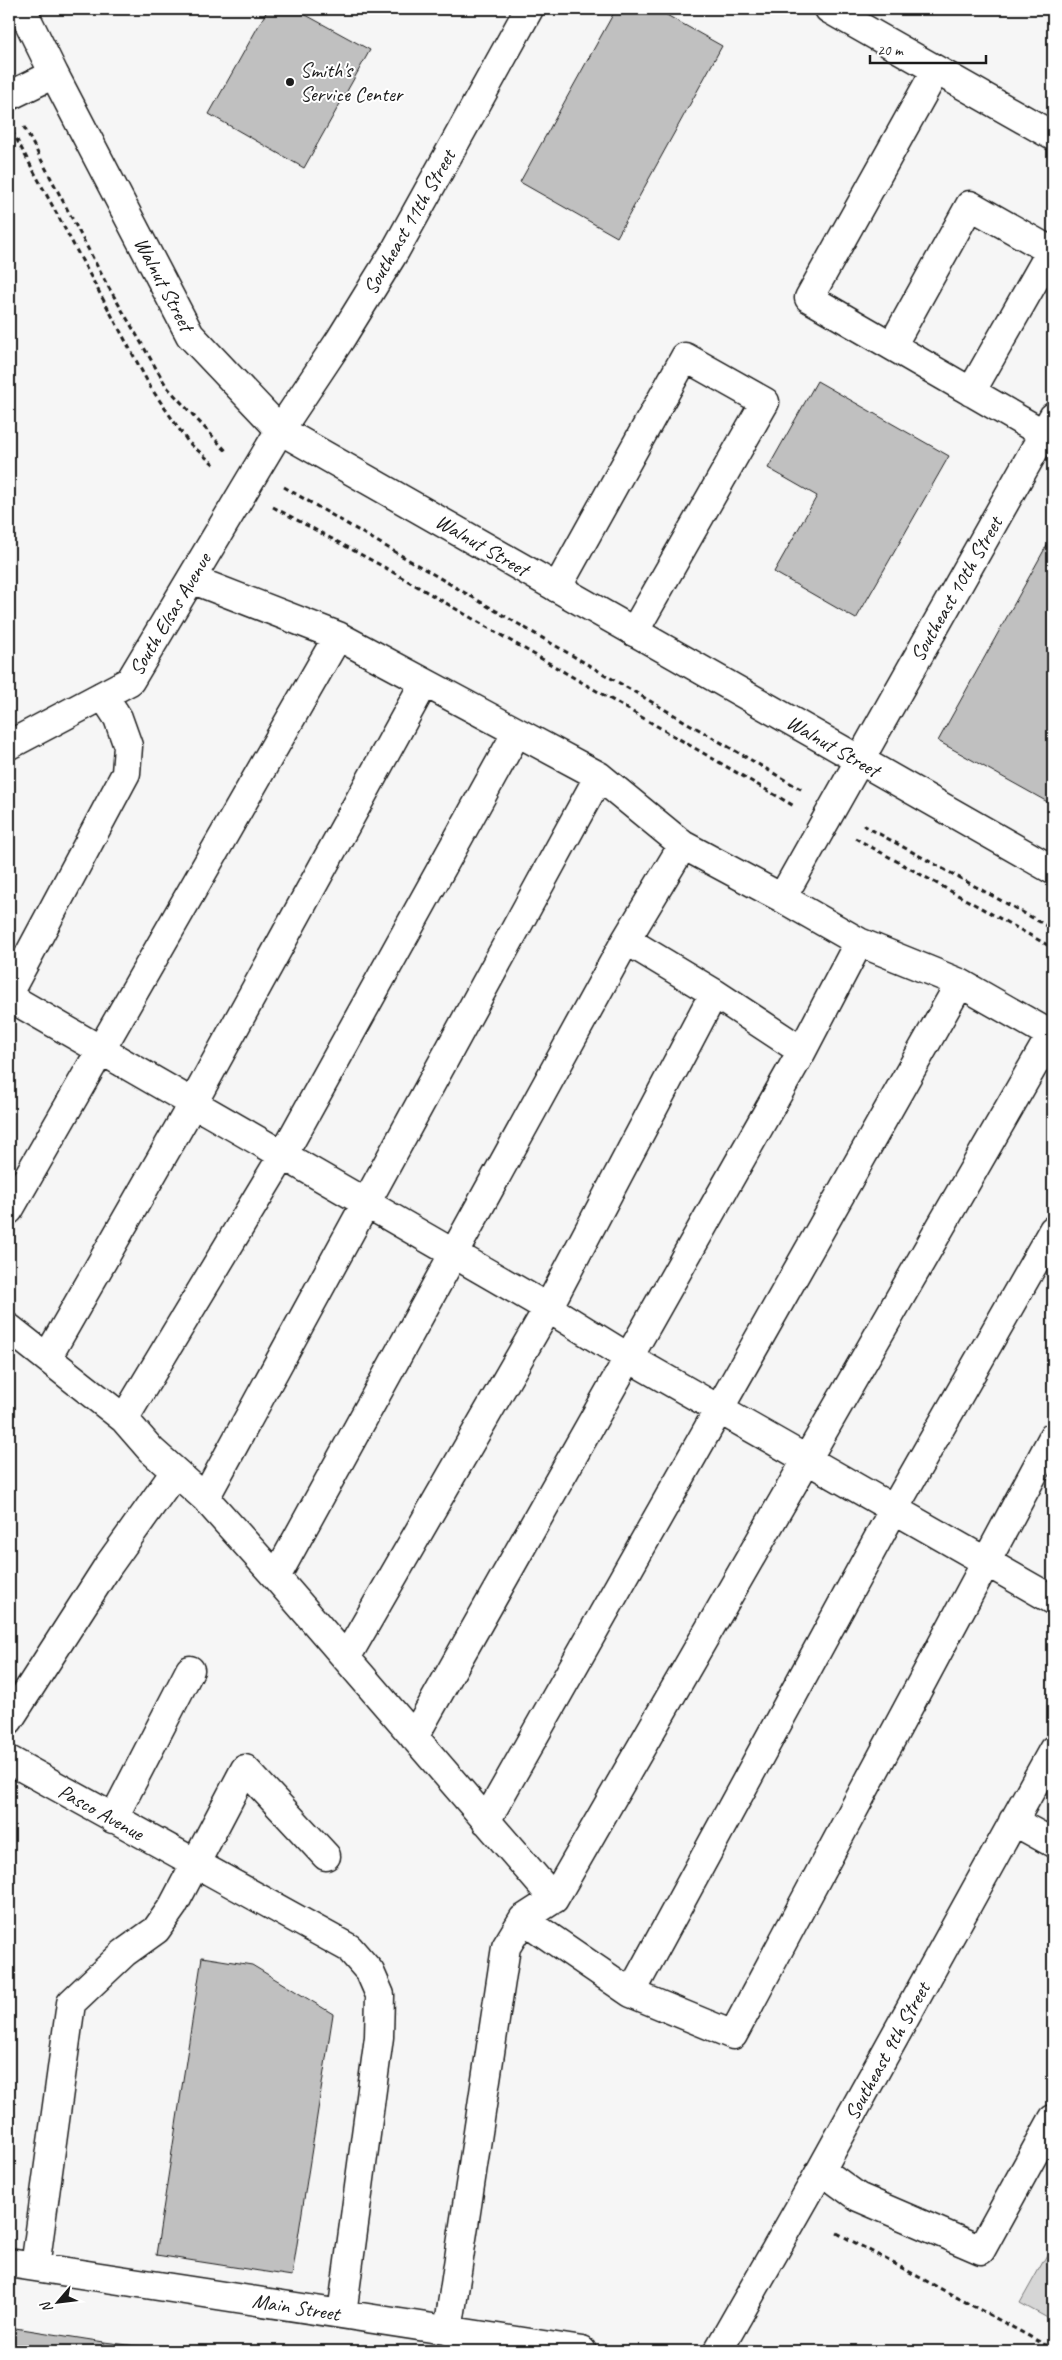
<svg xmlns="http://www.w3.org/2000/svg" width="1062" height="2360" font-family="Caveat,sans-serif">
<rect width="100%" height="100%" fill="#f6f6f6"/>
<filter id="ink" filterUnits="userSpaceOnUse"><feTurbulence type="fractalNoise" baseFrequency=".02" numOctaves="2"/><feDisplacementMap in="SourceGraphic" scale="10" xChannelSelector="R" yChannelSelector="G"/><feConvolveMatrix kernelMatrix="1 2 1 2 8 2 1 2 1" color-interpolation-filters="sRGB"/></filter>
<g filter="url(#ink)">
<path fill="#d6d6d6" stroke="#797979" d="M 1053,2244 L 1053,2321 L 1020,2303 Z"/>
<path fill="#c0c0c0" stroke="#1c1c1c" d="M 268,9 L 295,9 L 370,50 L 304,168 L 209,114 Z
M 616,9 L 656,9 L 722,46 L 617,237 L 520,182 Z
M 817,381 L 949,456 L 856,619 L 774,572 L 817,496 L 768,468 Z
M 1053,534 L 1053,805 L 938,741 Z
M 202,1957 L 252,1965 L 333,2014 L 292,2276 L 156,2255 Z
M 9,2327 L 104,2342 L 102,2351 L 9,2351 Z
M 104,2342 L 177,2351 L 102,2351 Z"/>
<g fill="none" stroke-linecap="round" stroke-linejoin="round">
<defs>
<path id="minor" d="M 829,9 L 1053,136
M 936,70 L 809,298 L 1044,434
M 892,346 L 970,205 L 1051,251 L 971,392
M 191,579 L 338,636 L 599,776 L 683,845 L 782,898 L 1053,417
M 557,588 L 685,357 L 765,402 L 634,632
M 9,745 L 130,681 L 280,430 L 340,340 L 395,251 L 529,9
M 683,845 L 626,940 L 714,993 L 802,1051 L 859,942
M 782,898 L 859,942 L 960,983 L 1053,1036
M 9,992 L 126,773 L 128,746 L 118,718 L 103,695
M 9,997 L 548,1308 L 629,1358 L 1053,1600
M 9,1210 L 338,636
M 9,1328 L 124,1419 L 151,1450 L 205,1498 L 276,1577 L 554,1899 L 523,1919 L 506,1947 L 448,2331
M 47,1358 L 193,1103 L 424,683
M 124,1419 L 283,1155 L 517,732
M 205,1498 L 599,776
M 276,1577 L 626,940
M 346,1658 L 548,1308 L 714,993
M 9,1720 L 108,1566 L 175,1472
M 414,1737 L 802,1051
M 9,1760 L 349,1948 L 370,1972 L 380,1995 L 379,2037 L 342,2314
M 113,1819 L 190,1670
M 486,1821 L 960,983
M 1013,1821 L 1053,1843
M 554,1899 L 1051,1035
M 523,1919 L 631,1993 L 733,2035 L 1053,1437
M 631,1993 L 894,1509 L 1053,1230
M 821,2170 L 858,2197 L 981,2250 L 1053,2119
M 9,2263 L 582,2351
M 35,2267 L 71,2003 L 124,1953 L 156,1930 L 173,1906 L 245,1769 L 326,1856
M 718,2351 L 821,2170 L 1053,1750"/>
<path id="major" d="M 22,9 L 54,74 L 190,335 L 280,430 L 1053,870
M 9,96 L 54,74"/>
</defs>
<use href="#minor" stroke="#1c1c1c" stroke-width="31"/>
<use href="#major" stroke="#1c1c1c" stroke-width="31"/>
<path stroke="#1c1c1c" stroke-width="3" stroke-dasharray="5 4" stroke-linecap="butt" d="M 24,127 L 105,281 L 167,387 L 228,453
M 12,131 L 151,388 L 188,442 L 217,467
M 284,487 L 804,791
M 273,507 L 384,567 L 794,806
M 863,825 L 1053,929
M 855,838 L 1053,948
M 837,2233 L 1053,2349"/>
<use href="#minor" stroke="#fff" stroke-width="28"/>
<use href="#major" stroke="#fff" stroke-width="28"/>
</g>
</g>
<circle fill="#1c1c1c" stroke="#fff" stroke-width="2" cx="290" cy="82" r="5"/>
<g text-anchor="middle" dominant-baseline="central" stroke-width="4" stroke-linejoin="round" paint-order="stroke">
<g font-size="21" fill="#1c1c1c" stroke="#fff" text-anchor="start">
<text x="300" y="70">Smith's<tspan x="300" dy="24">Service Center</tspan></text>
</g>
<g font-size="21" fill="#1c1c1c" stroke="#fff">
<text transform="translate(409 222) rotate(-60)">Southeast 11th Street</text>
<text transform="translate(164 284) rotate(62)">Walnut Street</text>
<text transform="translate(482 545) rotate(30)">Walnut Street</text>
<text transform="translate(956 589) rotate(-60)">Southeast 10th Street</text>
<text transform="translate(170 614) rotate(-59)">South Elsas Avenue</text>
<text transform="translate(833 746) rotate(30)">Walnut Street</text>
<text transform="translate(101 1812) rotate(29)">Pasco Avenue</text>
<text transform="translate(887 2051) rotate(-61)">Southeast 9th Street</text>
<text transform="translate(296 2307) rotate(9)">Main Street</text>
</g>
</g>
<rect width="1062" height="2360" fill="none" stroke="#fff" stroke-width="30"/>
<rect x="15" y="15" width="1032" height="2330" fill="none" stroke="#1c1c1c" stroke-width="2" filter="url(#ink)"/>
<g transform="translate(58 2302) rotate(242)" stroke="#ffffff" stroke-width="4" paint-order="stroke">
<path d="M0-4L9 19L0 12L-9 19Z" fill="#1c1c1c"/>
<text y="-8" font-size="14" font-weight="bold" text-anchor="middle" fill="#1c1c1c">N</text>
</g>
<path d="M870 55v8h116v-8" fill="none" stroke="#1c1c1c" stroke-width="2.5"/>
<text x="877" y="55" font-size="15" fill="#1c1c1c" stroke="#ffffff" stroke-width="4" paint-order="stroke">20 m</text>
</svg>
